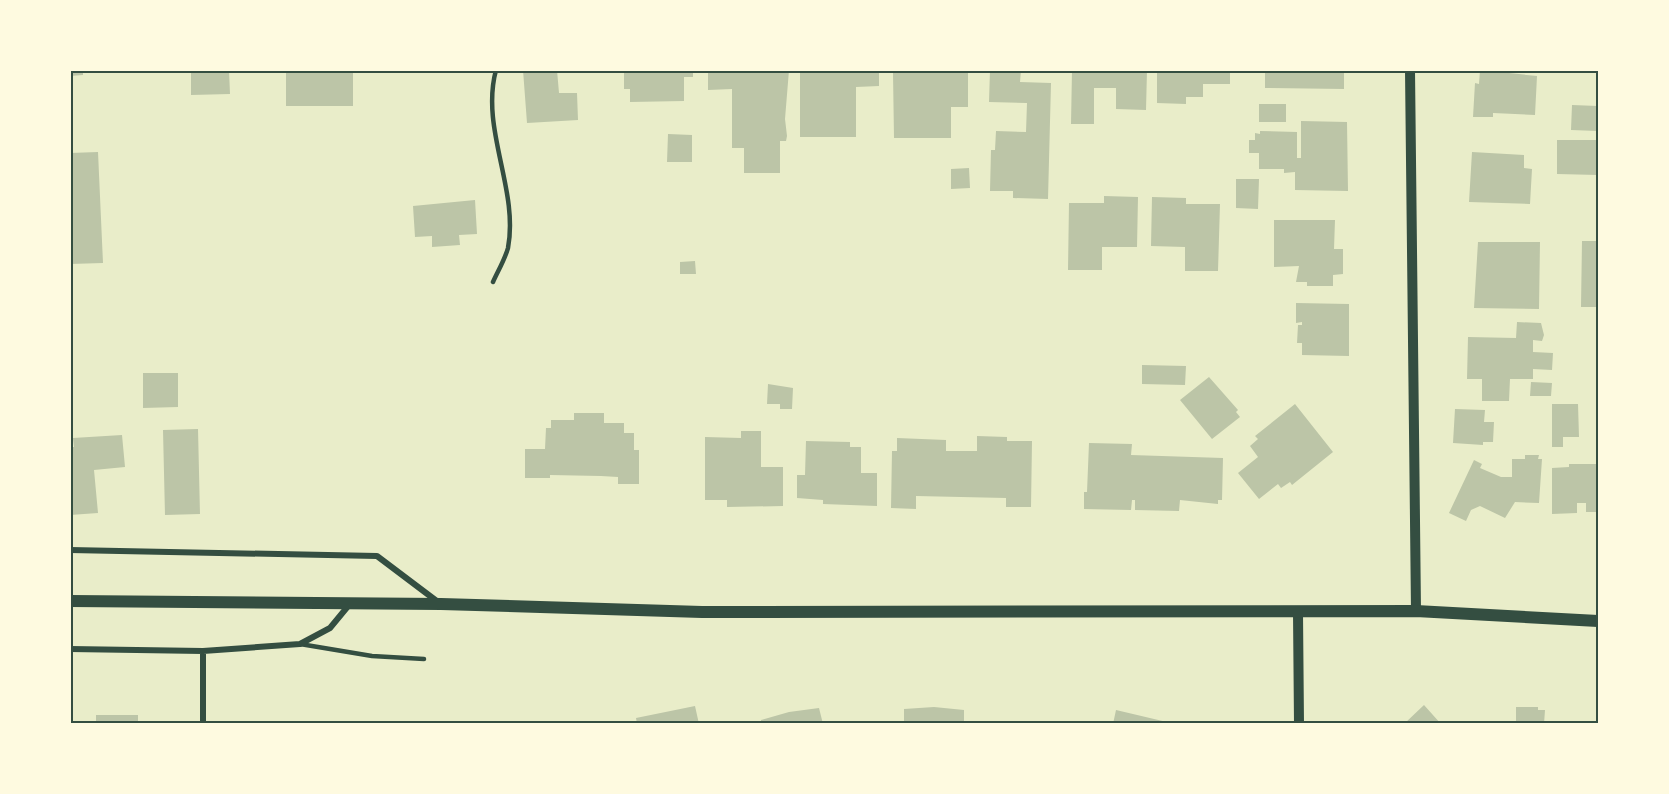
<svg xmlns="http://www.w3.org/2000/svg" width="1669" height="794" font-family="'IBM Plex Sans',sans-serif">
<rect width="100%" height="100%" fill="#e9edc9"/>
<path fill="#bcc5a7" d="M 70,70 L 83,70 L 83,75 L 70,76 Z
M 191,70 L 229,70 L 230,94 L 191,95 Z
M 286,70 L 353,70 L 353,106 L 286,106 Z
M 523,70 L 557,70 L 559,93 L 577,93 L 578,120 L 527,123 Z
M 624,70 L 693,70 L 693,77 L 684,77 L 684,101 L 630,102 L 630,89 L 624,89 Z
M 708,70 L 789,70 L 785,119 L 787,136 L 786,141 L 780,141 L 780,173 L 744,173 L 744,148 L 732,148 L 732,89 L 708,90 Z
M 800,70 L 879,70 L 879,86 L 856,87 L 856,137 L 800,137 Z
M 931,70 L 968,70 L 968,107 L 951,107 L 951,138 L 894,138 L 893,73 L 931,73 Z
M 990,70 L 1021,70 L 1020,82 L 1051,83 L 1048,199 L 1013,198 L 1013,191 L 990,191 L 991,150 L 995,150 L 996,131 L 1026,132 L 1027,103 L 989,102 Z
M 1072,70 L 1147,70 L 1146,110 L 1116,109 L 1116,88 L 1094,88 L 1094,124 L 1071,124 Z
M 1157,70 L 1230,70 L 1230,84 L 1203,84 L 1203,97 L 1186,97 L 1186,104 L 1157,103 Z
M 1265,70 L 1344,70 L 1344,89 L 1265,88 Z
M 1480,70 L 1537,76 L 1535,115 L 1493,113 L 1493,117 L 1473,117 L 1475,83 L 1479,84 Z
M 1259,104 L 1286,104 L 1286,122 L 1259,122 Z
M 1572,105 L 1598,106 L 1598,131 L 1571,130 Z
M 1301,121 L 1347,122 L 1348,191 L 1295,190 L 1295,172 L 1284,173 L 1284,169 L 1259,169 L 1259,153 L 1249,153 L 1249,140 L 1255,140 L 1255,133 L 1260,134 L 1260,131 L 1297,132 L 1297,158 L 1301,158 Z
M 668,134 L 692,135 L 692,162 L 667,162 Z
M 1557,140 L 1598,140 L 1598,175 L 1557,174 Z
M 98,152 L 103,263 L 70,264 L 70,153 Z
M 1472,152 L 1524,155 L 1524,168 L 1532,169 L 1530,204 L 1469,202 Z
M 969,168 L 970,188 L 951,189 L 951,169 Z
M 1236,179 L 1259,179 L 1258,209 L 1236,208 Z
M 1104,196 L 1138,197 L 1137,247 L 1102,247 L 1102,270 L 1068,270 L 1069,203 L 1104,203 Z
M 1152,197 L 1186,198 L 1186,204 L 1220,204 L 1218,271 L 1185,271 L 1185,247 L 1151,246 Z
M 475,200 L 477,234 L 459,235 L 460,245 L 432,247 L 432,236 L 415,237 L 413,206 Z
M 1274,220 L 1335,220 L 1334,249 L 1343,249 L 1343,274 L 1333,275 L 1333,286 L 1307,286 L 1307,282 L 1296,282 L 1299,266 L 1274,267 Z
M 1582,241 L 1598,241 L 1598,307 L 1581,307 Z
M 1478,242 L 1540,242 L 1539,309 L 1474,308 Z
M 695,261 L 696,274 L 680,274 L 680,262 Z
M 1296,303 L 1349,304 L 1349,356 L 1302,355 L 1302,343 L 1297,343 L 1298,325 L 1302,325 L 1302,322 L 1296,323 Z
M 1517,322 L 1541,323 L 1544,335 L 1542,341 L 1533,340 L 1533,352 L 1553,353 L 1552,370 L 1533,369 L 1533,379 L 1510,379 L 1509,401 L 1482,401 L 1482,379 L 1467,379 L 1468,337 L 1516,338 Z
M 1142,365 L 1186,366 L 1185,385 L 1142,384 Z
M 143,373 L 178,373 L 178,407 L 143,408 Z
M 1209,377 L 1238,410 L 1236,412 L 1240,417 L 1212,439 L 1180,400 Z
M 1531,382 L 1552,383 L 1551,396 L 1530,396 Z
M 768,384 L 793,388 L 792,409 L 780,409 L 780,404 L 767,404 Z
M 1295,404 L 1333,452 L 1292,485 L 1290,482 L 1281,488 L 1278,484 L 1259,499 L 1238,473 L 1258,457 L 1250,446 L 1258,439 L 1255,436 Z
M 1552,404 L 1578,404 L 1579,437 L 1563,437 L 1563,447 L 1552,447 Z
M 1455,409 L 1485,410 L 1484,422 L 1494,422 L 1493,442 L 1483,442 L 1483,445 L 1453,443 Z
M 574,413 L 604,413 L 604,423 L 624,423 L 624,433 L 634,433 L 634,450 L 639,450 L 639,484 L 618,484 L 618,477 L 601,476 L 550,475 L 550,478 L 525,478 L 525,449 L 545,449 L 546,428 L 551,428 L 551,420 L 574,420 Z
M 198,429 L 200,514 L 165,515 L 163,430 Z
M 741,431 L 761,431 L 761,467 L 783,467 L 783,506 L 727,507 L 727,500 L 705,500 L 705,437 L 741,438 Z
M 122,435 L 125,467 L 94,470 L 98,513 L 70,515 L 70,447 L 74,447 L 73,438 Z
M 977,436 L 1007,437 L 1007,441 L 1032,441 L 1031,507 L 1006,507 L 1006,498 L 916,496 L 916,509 L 891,508 L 892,451 L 897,451 L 897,438 L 946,440 L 946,451 L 977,451 Z
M 806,441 L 850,442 L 850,447 L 861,447 L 861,473 L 877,473 L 877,506 L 823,504 L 823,500 L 797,498 L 797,475 L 805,475 Z
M 1089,443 L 1132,444 L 1131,455 L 1223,458 L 1222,500 L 1218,500 L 1218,504 L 1180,500 L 1179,511 L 1135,510 L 1135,500 L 1132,500 L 1131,510 L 1084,509 L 1084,492 L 1087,492 Z
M 1525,455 L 1539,455 L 1538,459 L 1542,459 L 1539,503 L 1515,502 L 1505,518 L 1480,506 L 1471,510 L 1466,521 L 1449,513 L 1474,460 L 1482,464 L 1480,468 L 1501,477 L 1512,477 L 1512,459 L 1525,459 Z
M 1569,464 L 1597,464 L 1598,512 L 1586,512 L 1586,503 L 1577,503 L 1577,513 L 1552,514 L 1552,468 L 1569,467 Z
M 1424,705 L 1441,724 L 1404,724 Z
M 695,706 L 699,724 L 637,724 L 636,718 Z
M 934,707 L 964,710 L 964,724 L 904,724 L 904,709 Z
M 1516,707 L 1538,707 L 1538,710 L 1545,710 L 1544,724 L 1516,724 Z
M 819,708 L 823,724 L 761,724 L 761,720 L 789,712 Z
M 1116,710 L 1171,723 L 1171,724 L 1113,724 Z
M 96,715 L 138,715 L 138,724 L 96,724 Z"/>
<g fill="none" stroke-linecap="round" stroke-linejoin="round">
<path stroke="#344e41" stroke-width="4.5" d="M 493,282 C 498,271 505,259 508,248 C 519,189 480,129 496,70
M 300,644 L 372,656 L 424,659"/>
<path stroke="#344e41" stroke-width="6" d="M 70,550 L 377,556 L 438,602
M 70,649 L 203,651 L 300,644 L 330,628 L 349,605
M 203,724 L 203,651"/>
<path stroke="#344e41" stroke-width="10" d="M 1410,70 L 1416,611
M 1298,613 L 1299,724"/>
<path stroke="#344e41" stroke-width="12" d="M 70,601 L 441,604 L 702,612 L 1416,611 L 1598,621"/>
</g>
<rect width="1669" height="794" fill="none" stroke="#fefae0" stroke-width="144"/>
<rect x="72" y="72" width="1525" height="650" fill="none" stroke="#344e41" stroke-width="2"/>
</svg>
